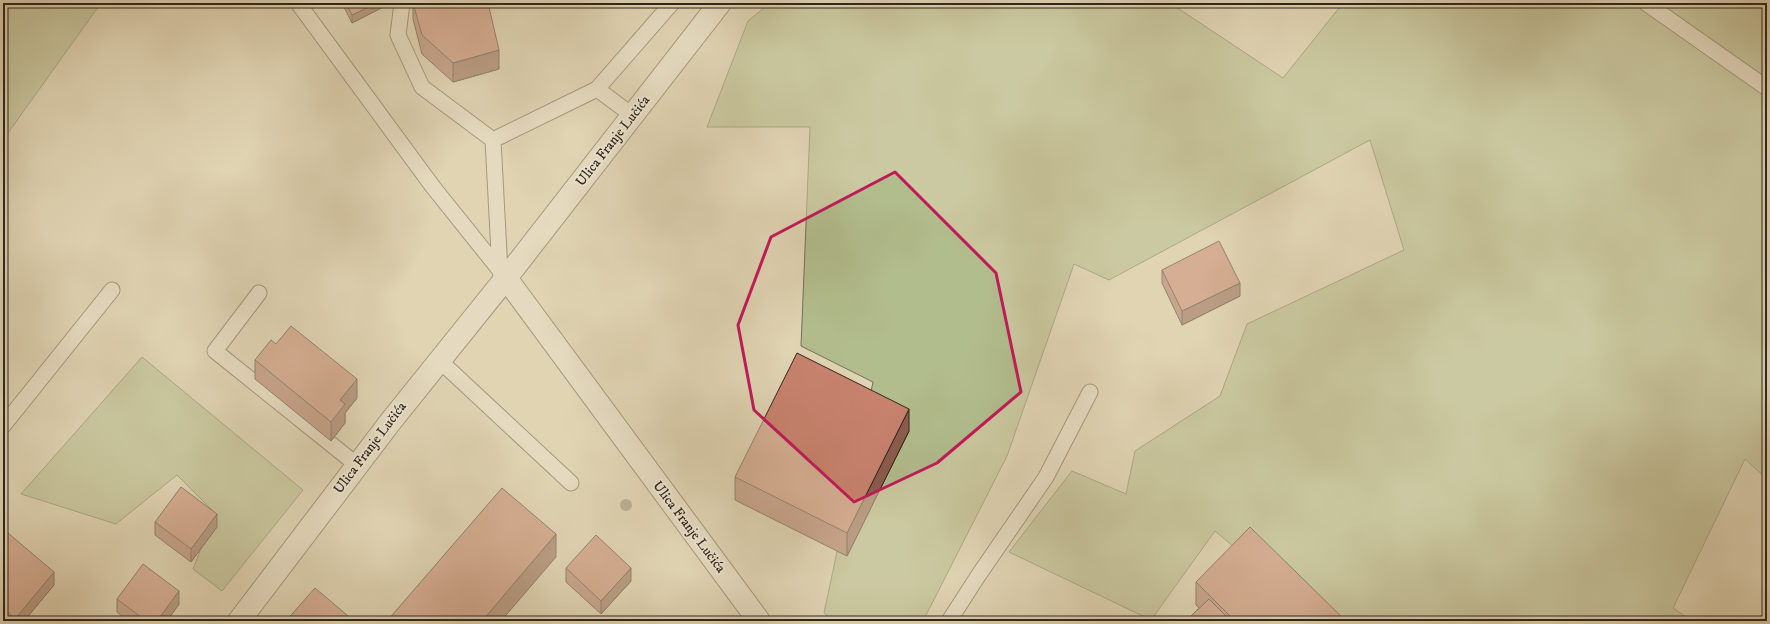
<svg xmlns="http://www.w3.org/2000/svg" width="1770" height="624" font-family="'IM FELL DW Pica',serif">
<rect width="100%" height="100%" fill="#e0d4b3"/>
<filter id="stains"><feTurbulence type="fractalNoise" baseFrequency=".005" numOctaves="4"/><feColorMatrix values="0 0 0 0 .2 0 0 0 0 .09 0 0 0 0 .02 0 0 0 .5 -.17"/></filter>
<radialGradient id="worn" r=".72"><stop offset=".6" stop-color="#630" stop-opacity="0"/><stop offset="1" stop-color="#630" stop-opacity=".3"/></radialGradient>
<path fill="#b2bd8d" stroke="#707156" d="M 3,3 L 101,3 L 3,140 Z
M 770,3 L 820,3 L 824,7 L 825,3 L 1170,3 L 1283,78 L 1343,3 L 1767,3 L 1767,479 L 1745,459 L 1673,608 L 1692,621 L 1322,621 L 1215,531 L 1151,620 L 1009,552 L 1072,471 L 1126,494 L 1135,451 L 1220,396 L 1247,324 L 1404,250 L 1370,140 L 1109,280 L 1074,264 L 1007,456 L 923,621 L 833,621 L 824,613 L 873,382 L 801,346 L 810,127 L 707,127 L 748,21 Z
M 142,357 L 303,490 L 222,591 L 193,569 L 215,513 L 177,475 L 116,524 L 21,494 Z"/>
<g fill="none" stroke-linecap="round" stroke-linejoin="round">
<defs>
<path id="lane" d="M 298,3 L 433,187 L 506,278
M 402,3 L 398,35 L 422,87 L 493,140 L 500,272
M 1646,3 L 1767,88
M 597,89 L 632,115
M 493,140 L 597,89 L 672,3
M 259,293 L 215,351 L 357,465
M 439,360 L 571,483
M 3,426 L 112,290
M 949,621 L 978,576 L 1046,477 L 1090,392"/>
<path id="street" d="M 506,278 L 759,621
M 239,621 L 391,421 L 506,278 L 720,3"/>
</defs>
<use href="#lane" stroke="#5b5143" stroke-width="17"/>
<use href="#street" stroke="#5b5143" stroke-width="24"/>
<use href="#lane" stroke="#ebe3ce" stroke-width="15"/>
<use href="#street" stroke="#ebe3ce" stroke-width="22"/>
</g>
<circle fill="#918970" cx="626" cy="505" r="6"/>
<path fill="#ac705f" stroke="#2f251e" d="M 342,3 L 387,3 L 387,5 L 352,23 Z
M 413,3 L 488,3 L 499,69 L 453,82 L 422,54 L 413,19 Z
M 1162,270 L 1240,296 L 1182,325 L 1162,283 Z
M 255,360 L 357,398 L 345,413 L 345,423 L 331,441 L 255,379 Z
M 909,431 L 847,556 L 735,500 L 735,477 Z
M 155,522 L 217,527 L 191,562 L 155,535 Z
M 3,538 L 54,585 L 24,621 L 3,621 Z
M 566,568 L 631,581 L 601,614 L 566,582 Z
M 1196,582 L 1346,621 L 1186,621 L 1199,608 L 1196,605 Z
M 117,599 L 179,604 L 167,621 L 128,621 L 117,612 Z"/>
<path fill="#8c5b4d" stroke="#2f251e" d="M 377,3 L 387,3 L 387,5 L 352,23 L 352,15 Z
M 499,50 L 499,69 L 453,82 L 453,63 Z
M 1240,283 L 1240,296 L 1182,325 L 1182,311 Z
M 357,379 L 357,398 L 345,413 L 345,423 L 331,441 L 331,422 L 340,400 Z
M 909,409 L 909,431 L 847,556 L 847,533 Z
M 217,514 L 217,527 L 191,562 L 191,549 Z
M 556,534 L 556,557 L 501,621 L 482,621 Z
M 631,568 L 631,581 L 601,614 L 601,601 Z
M 54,572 L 54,585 L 24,621 L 15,621 L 15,619 Z
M 179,591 L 179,604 L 167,621 L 157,621 Z"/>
<path fill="#c8826e" stroke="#2f251e" d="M 346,3 L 377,3 L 352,15 Z
M 413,3 L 488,3 L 499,50 L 453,63 L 422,35 Z
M 1219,241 L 1240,283 L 1182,311 L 1162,270 Z
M 291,326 L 357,379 L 340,400 L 345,404 L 331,422 L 255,360 L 271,340 L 276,344 Z
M 797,353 L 909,409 L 847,533 L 735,477 Z
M 181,487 L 217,514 L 191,549 L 155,522 Z
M 502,488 L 556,534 L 482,621 L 387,621 Z
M 1250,527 L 1346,621 L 1235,621 L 1196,582 Z
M 8,533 L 54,572 L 15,619 L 3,608 L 3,538 Z
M 596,535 L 631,568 L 601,601 L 566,568 Z
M 143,564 L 179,591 L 157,621 L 146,621 L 117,599 Z
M 315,588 L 354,621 L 286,621 Z
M 1209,599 L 1231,621 L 1186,621 Z"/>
<path d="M0 0H1770V624H0ZM 895,172 L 996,273 L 1021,392 L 937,463 L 854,502 L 754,410 L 738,325 L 771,237 Z" fill="#e0d4b3" fill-opacity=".55" fill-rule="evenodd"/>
<path fill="none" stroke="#c2185b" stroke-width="3" stroke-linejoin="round" d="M 895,172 L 996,273 L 1021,392 L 937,463 L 854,502 L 754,410 L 738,325 L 771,237 Z"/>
<g text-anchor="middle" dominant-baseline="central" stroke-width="4" stroke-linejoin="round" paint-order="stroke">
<g font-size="14" fill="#2f251e" stroke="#ebe3ce">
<text transform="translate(613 141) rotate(-52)">Ulica Franje Lučića</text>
<text transform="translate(370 448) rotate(-53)">Ulica Franje Lučića</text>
<text transform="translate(689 527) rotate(53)">Ulica Franje Lučića</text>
</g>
</g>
<rect width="1770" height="624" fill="none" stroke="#e0d4b3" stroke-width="16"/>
<rect x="4" y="4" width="1762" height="616" fill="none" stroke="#2f251e" stroke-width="2"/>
<rect x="8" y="8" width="1754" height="608" fill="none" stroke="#2f251e"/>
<rect width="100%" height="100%" filter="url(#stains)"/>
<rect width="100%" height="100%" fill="url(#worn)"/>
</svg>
